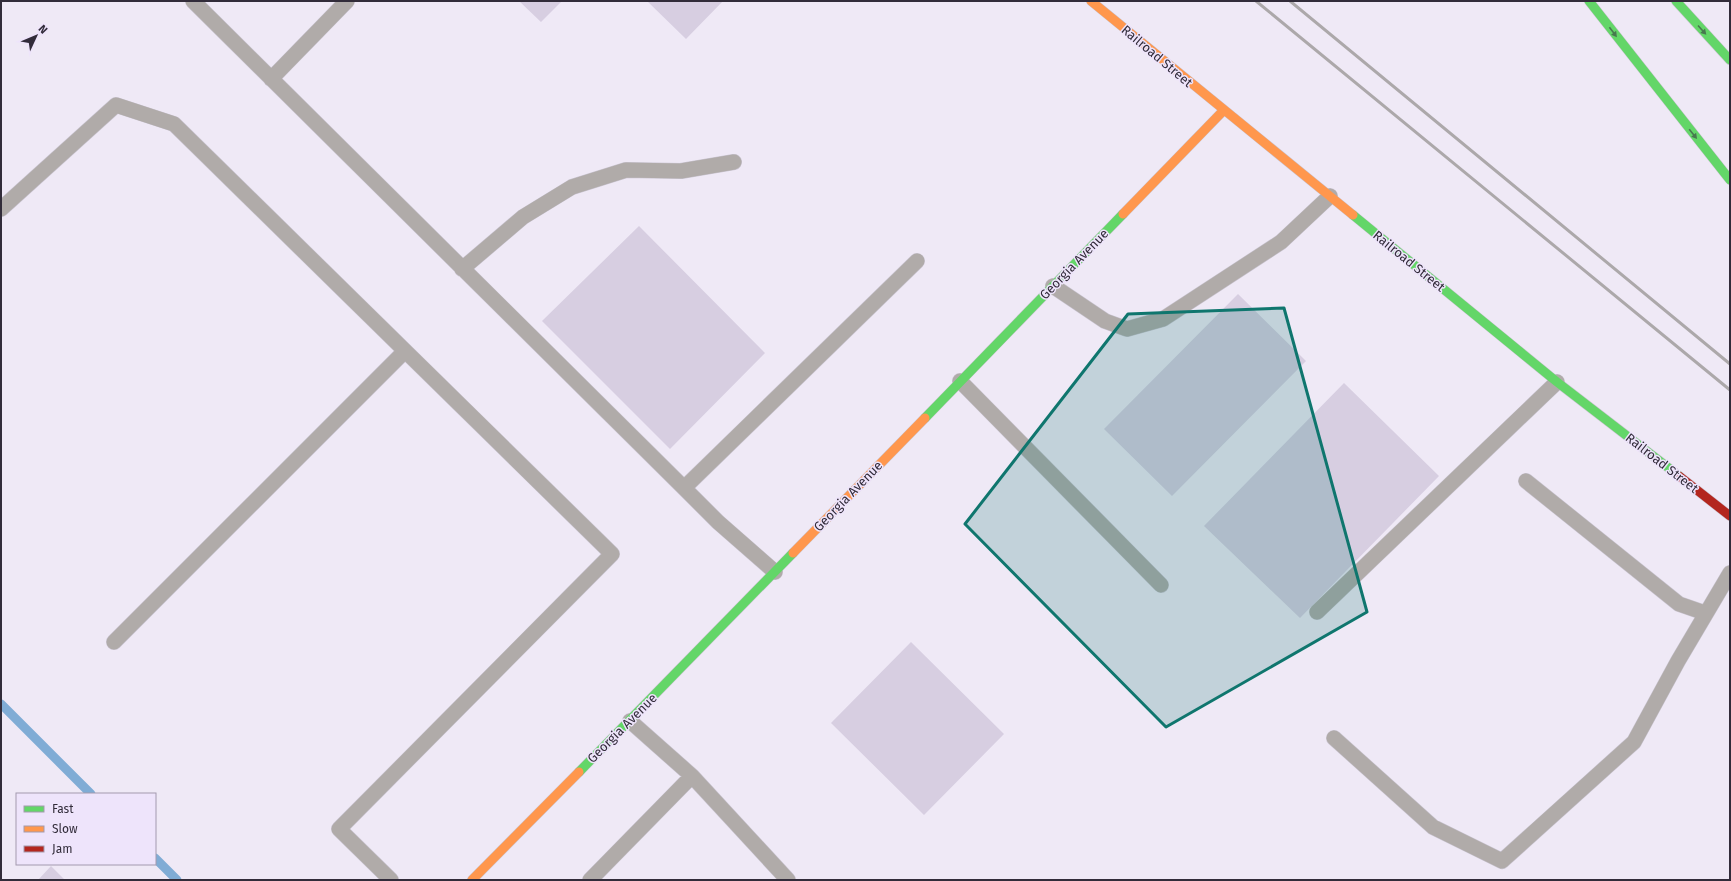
<svg xmlns="http://www.w3.org/2000/svg" width="1731" height="881" font-family="'Fira Sans',sans-serif">
<rect width="100%" height="100%" fill="#efe9f6"/>
<g fill="none" stroke-linecap="round" stroke-linejoin="round">
<path stroke="#80acd5" stroke-width="9" d="M 1,704 L 91,794
M 155,858 L 177,880"/>
</g>
<path fill="#d7cee1" d="M 519,1 L 562,1 L 541,22 Z
M 647,1 L 723,1 L 686,39 Z
M 639,226 L 765,353 L 670,449 L 542,321 Z
M 1238,294 L 1306,361 L 1172,496 L 1104,429 Z
M 1344,383 L 1439,476 L 1300,618 L 1204,526 Z
M 911,642 L 1004,734 L 924,815 L 831,723 Z
M 51,866 L 65,880 L 38,880 Z"/>
<g fill="none" stroke-linecap="round" stroke-linejoin="round">
<defs>
<path id="lane" d="M 193,1 L 684,488 L 718,522 L 775,572
M 271,79 L 347,1
M 1,209 L 116,105 L 174,124 L 612,554 L 339,829 L 391,880
M 462,269 L 523,217 L 572,187 L 626,170 L 681,171 L 734,162
M 1053,286 L 1105,321 L 1127,329 L 1163,319 L 1281,242 L 1330,196
M 960,381 L 1161,585
M 1526,481 L 1679,604 L 1705,613
M 684,488 L 917,261
M 1317,612 L 1557,382
M 114,642 L 405,351
M 630,721 L 692,776 L 788,880
M 1334,738 L 1433,827 L 1502,861 L 1634,742 L 1678,661 L 1730,573
M 590,880 L 692,776"/>
<path id="fast" d="M 1589,1 L 1730,180
M 1676,1 L 1730,60
M 1353,215 L 1557,382 L 1679,476
M 925,418 L 1123,214
M 579,772 L 793,553"/>
<path id="slow" d="M 1091,1 L 1353,215
M 1123,214 L 1223,111
M 793,553 L 925,418
M 472,880 L 579,772"/>
<path id="jam" d="M 1679,476 L 1730,516"/>
</defs>
<use href="#lane" stroke="#c9c4d0" stroke-width="16"/>
<use href="#fast" stroke="#c9c4d0" stroke-width="10"/>
<use href="#slow" stroke="#c9c4d0" stroke-width="10"/>
<use href="#jam" stroke="#c9c4d0" stroke-width="10"/>
<use href="#lane" stroke="#b0aba9" stroke-width="15"/>
<use href="#fast" stroke="#63d668" stroke-width="9"/>
<use href="#slow" stroke="#ff974d" stroke-width="9"/>
<use href="#jam" stroke="#b3261e" stroke-width="9"/>
<path stroke="#aca8aa" stroke-width="3" d="M 1256,1 L 1730,390
M 1290,1 L 1730,364"/>
</g>
<defs><path id="oneway-solid" d="M-6-.8H1V-3.2L6.5 0L1 3.2V.8H-6Z"/></defs>
<g fill="#48784f">
<use href="#oneway-solid" transform="translate(1702 30) rotate(48)"/>
<use href="#oneway-solid" transform="translate(1613 32) rotate(53)"/>
<use href="#oneway-solid" transform="translate(1693 134) rotate(51)"/>
</g>
<path fill="#0f766e" fill-opacity="0.2" stroke="#0f766e" stroke-width="3" stroke-linejoin="round" d="M 1284,308 L 1367,612 L 1166,727 L 965,524 L 1128,314 Z"/>
<g text-anchor="middle" dominant-baseline="central" stroke-width="3" stroke-linejoin="round" paint-order="stroke">
<g font-size="13" fill="#322c3a" stroke="#eee4fb">
<text transform="translate(1157 56) rotate(40)">Railroad Street</text>
<text transform="translate(1409 261) rotate(39)">Railroad Street</text>
<text transform="translate(1074 264) rotate(-46)">Georgia Avenue</text>
<text transform="translate(1662 463) rotate(38)">Railroad Street</text>
<text transform="translate(848 496) rotate(-46)">Georgia Avenue</text>
<text transform="translate(622 728) rotate(-45)">Georgia Avenue</text>
</g>
</g>
<rect width="1731" height="881" fill="none" stroke="#322c3a" stroke-width="4"/>
<rect x="16" y="793" width="140" height="72" fill="#eee4fb" stroke="#a39aae"/>
<rect x="24" y="806" width="20" height="6" fill="#63d668" stroke="#a39aae"/>
<text x="52" y="813" font-size="12" fill="#322c3a">Fast</text>
<rect x="24" y="826" width="20" height="6" fill="#ff974d" stroke="#a39aae"/>
<text x="52" y="833" font-size="12" fill="#322c3a">Slow</text>
<rect x="24" y="846" width="20" height="6" fill="#b3261e" stroke="#a39aae"/>
<text x="52" y="853" font-size="12" fill="#322c3a">Jam</text>
<g transform="translate(36 36) rotate(46)" stroke="#eee4fb" stroke-width="3" paint-order="stroke">
<path d="M0-3L7 15L0 10L-7 15Z" fill="#322c3a"/>
<text y="-6" font-size="11" font-weight="bold" text-anchor="middle" fill="#322c3a">N</text>
</g>
</svg>
